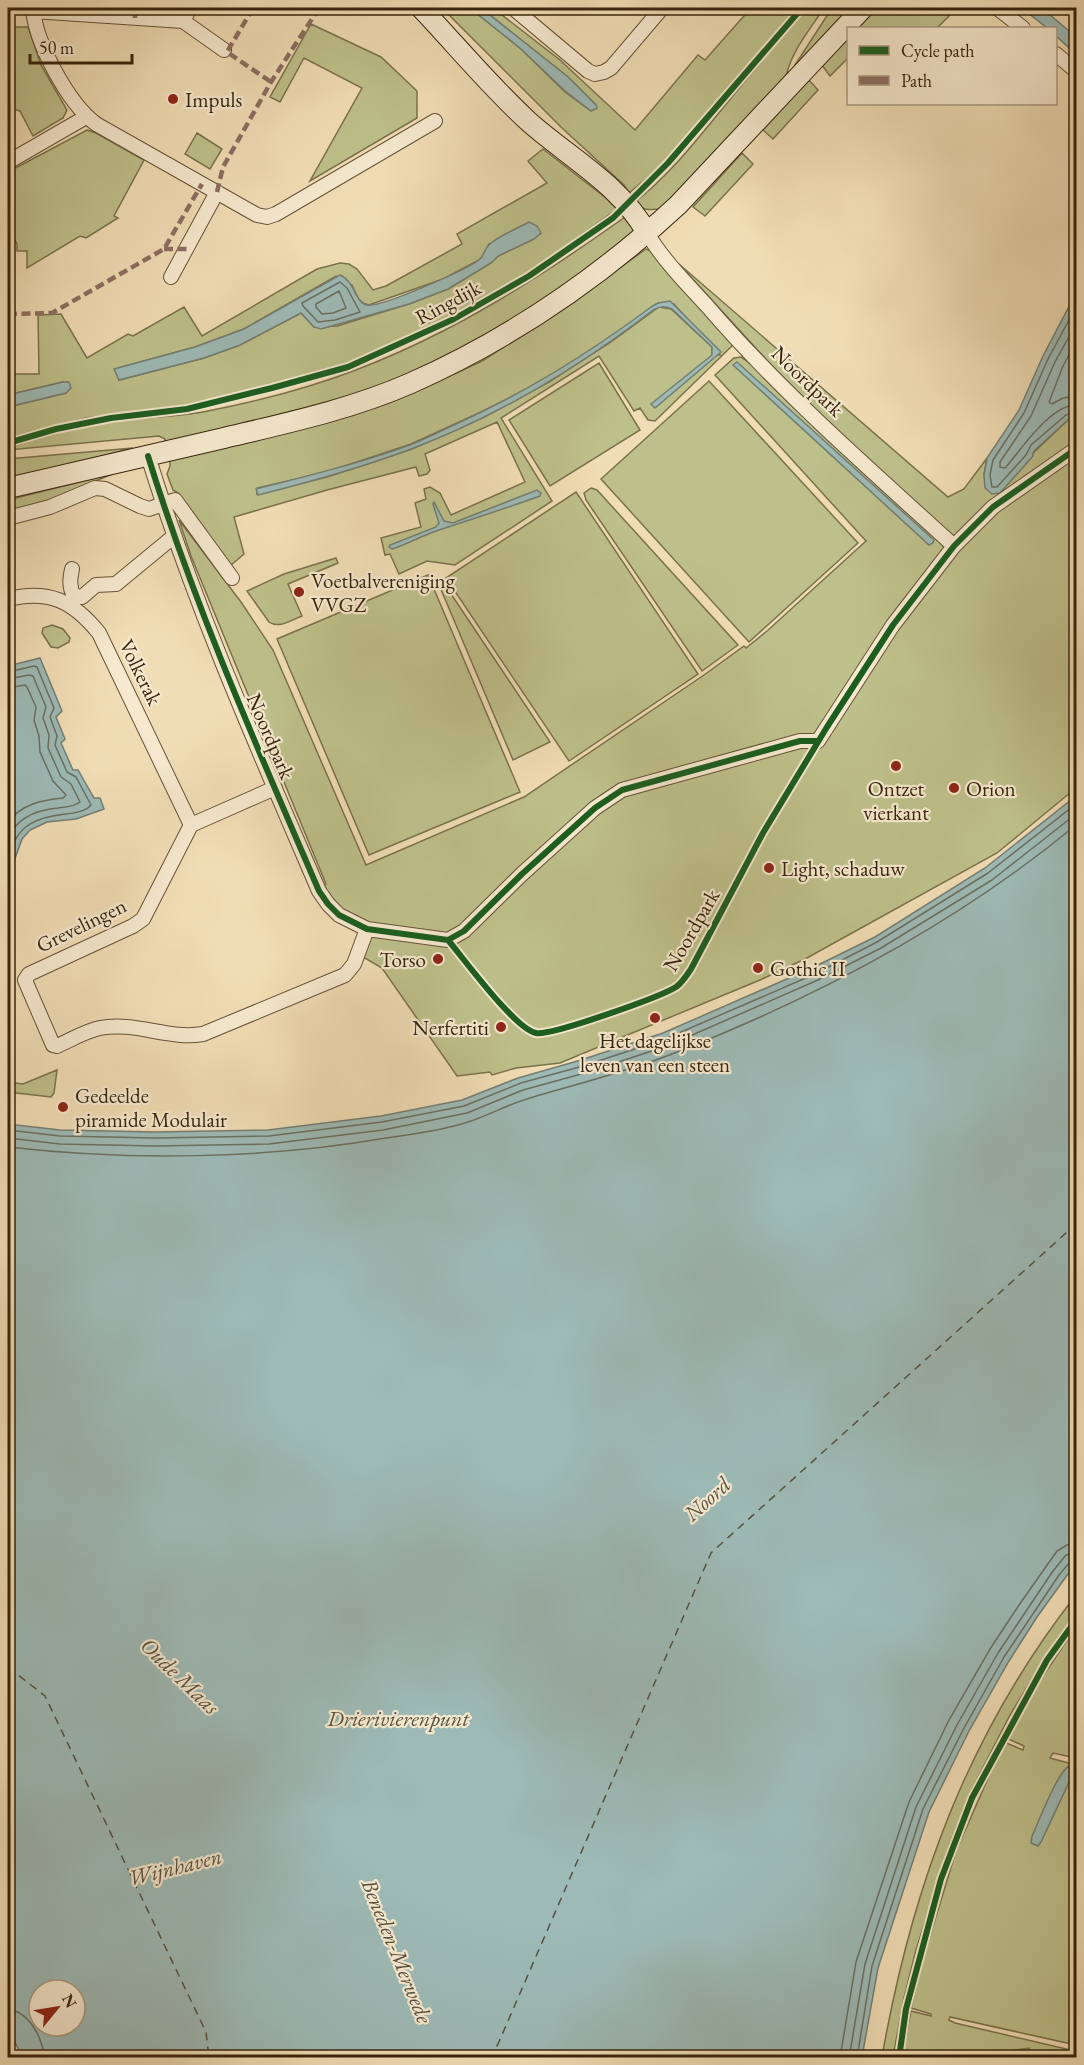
<svg xmlns="http://www.w3.org/2000/svg" width="1084" height="2065" font-family="'EB Garamond',serif">
<rect width="100%" height="100%" fill="#f1ddb5"/>
<filter id="stains"><feTurbulence type="fractalNoise" baseFrequency=".00333" numOctaves="4"/><feColorMatrix values="0 0 0 0 .2 0 0 0 0 .09 0 0 0 0 .02 0 0 0 .5 -.17"/></filter>
<radialGradient id="worn" r=".72"><stop offset=".6" stop-color="#630" stop-opacity="0"/><stop offset="1" stop-color="#630" stop-opacity=".3"/></radialGradient>
<path fill="#bec08b" stroke="#7a724c" stroke-width="1.5" fill-rule="evenodd" d="M 442,8 L 470,8 L 521,49 L 565,92 L 591,111 L 596,105 L 568,77 L 481,8 L 493,8 L 560,60 L 635,130 L 698,55 L 705,60 L 751,8 L 797,8 C 741,69 695,141 629,193 L 624,185 L 562,128 Z
M 807,8 L 824,8 C 809,31 788,55 785,83 L 661,209 C 650,210 642,211 635,202 C 671,174 698,138 727,103 C 753,71 779,39 807,8 Z
M 832,8 L 855,8 L 795,69 L 795,65 Z
M 877,8 L 957,8 L 937,28 L 857,28 Z
M 311,24 L 381,57 L 417,91 L 417,118 L 310,181 L 362,88 L 304,58 L 280,102 L 270,97 Z
M 8,27 L 28,27 L 41,65 L 67,110 L 63,118 L 33,136 L 20,111 L 8,108 Z
M 848,38 L 848,61 L 846,60 L 830,76 L 822,65 Z
M 809,80 L 818,90 L 773,139 L 763,130 Z
M 87,130 L 96,133 L 144,160 L 114,216 L 118,218 L 86,238 L 80,236 L 27,268 L 27,251 L 17,251 L 17,244 L 8,228 L 8,172 Z
M 197,133 L 222,149 L 210,169 L 185,154 Z
M 543,149 L 606,198 L 617,209 L 534,269 L 474,304 L 437,325 L 358,360 L 315,374 L 204,403 L 86,418 L 8,440 L 8,407 L 66,393 L 63,382 L 8,395 L 8,374 L 39,374 L 38,315 L 61,314 L 87,358 L 128,334 L 133,336 L 184,307 L 202,336 L 317,269 L 340,263 L 349,264 L 357,269 L 373,290 L 386,286 L 462,244 L 457,234 L 547,183 L 528,161 ZM 534,239 L 498,256 L 491,263 L 448,289 L 409,304 L 337,326 L 314,327 L 301,313 L 240,345 L 204,358 L 119,380 L 115,369 L 195,347 L 244,329 L 336,276 L 352,285 C 356,294 358,303 369,305 L 443,279 L 481,259 L 489,244 Z
M 742,153 L 753,164 L 705,216 L 693,207 Z
M 625,217 L 634,230 L 626,241 L 543,301 L 473,345 L 415,373 L 354,395 L 165,444 L 165,439 L 159,436 L 8,450 L 8,448 C 42,437 82,424 118,420 C 148,417 179,417 208,411 C 259,401 313,387 361,368 C 457,331 542,276 625,217 Z
M 646,249 L 651,251 L 735,343 L 655,421 L 648,420 L 640,408 L 634,411 L 599,356 L 501,418 L 552,501 L 455,565 L 427,561 L 399,574 L 390,554 L 385,555 L 381,538 L 421,527 L 415,503 L 426,499 L 424,489 L 430,487 L 440,493 L 451,515 L 525,482 L 497,422 L 425,454 L 430,470 L 427,474 L 419,476 L 416,467 L 327,490 L 234,517 L 244,554 L 230,566 L 191,510 L 178,493 L 173,490 L 167,474 L 170,466 L 170,457 L 422,389 L 482,361 L 552,316 ZM 658,303 L 674,304 L 720,355 L 712,355 L 712,347 L 671,309 L 659,307 L 611,342 L 549,382 L 484,417 L 412,449 L 327,477 L 257,494 L 257,488 L 327,472 L 411,444 L 481,412 L 547,379 L 609,339 Z
M 679,264 L 948,497 L 964,489 L 987,458 L 984,475 L 1033,453 L 1069,419 L 1076,418 L 1076,788 L 997,853 L 805,959 L 760,980 L 560,1063 L 516,1068 L 492,1075 L 490,1072 L 457,1076 L 382,968 L 363,957 L 367,945 L 323,886 L 326,884 L 191,556 L 179,520 L 241,602 L 273,650 L 366,865 L 524,797 L 704,675 L 744,646 L 746,648 L 767,631 L 866,541 L 715,375 L 734,358 L 741,357 C 762,369 771,390 791,402 L 931,520 L 785,380 Z
M 599,363 L 640,430 L 550,486 L 509,420 Z
M 709,381 L 858,543 L 749,642 L 601,479 Z
M 133,448 L 8,480 L 8,459 Z
M 115,473 L 27,509 L 8,514 L 8,500 Z
M 591,488 L 597,490 L 738,645 L 702,671 L 586,500 L 584,493 Z
M 576,492 L 698,674 L 569,761 L 446,578 Z
M 336,558 L 338,563 L 288,584 L 302,616 C 291,620 279,629 269,622 L 247,591 L 284,574 Z
M 428,575 L 520,792 L 369,855 L 277,639 Z
M 443,582 L 550,742 L 513,760 L 440,587 L 440,584 Z
M 52,625 L 63,629 L 70,638 L 69,642 L 58,648 L 51,647 L 42,633 L 43,628 Z
M 57,1070 L 54,1093 L 51,1097 L 8,1092 L 8,1082 L 23,1084 Z
M 1076,1595 L 1076,1613 L 1049,1651 L 1010,1715 L 969,1795 L 949,1846 L 916,1950 L 904,1998 L 893,2057 L 882,2057 C 912,1886 968,1733 1076,1595 Z
M 1076,1627 L 1076,1747 L 1074,1751 L 1076,1754 L 1076,1758 L 1053,1753 L 1050,1758 L 1076,1765 L 1076,2045 L 950,2017 L 949,2020 L 955,2023 L 1075,2051 L 1075,2056 L 1030,2057 L 1029,2048 L 972,2057 L 902,2058 L 911,2011 L 931,2016 L 931,2014 L 911,2008 L 924,1956 L 956,1851 L 1004,1742 L 1023,1750 L 1024,1746 L 1006,1738 L 1037,1685 Z"/>
<path fill="#9dbab6" stroke="#747e72" stroke-width="1.5" fill-rule="evenodd" d="M 470,8 L 481,8 L 568,77 L 596,105 L 597,108 L 591,111 L 565,91 L 521,49 Z
M 1022,8 L 1042,8 L 1076,37 L 1076,54 L 1056,36 L 1056,28 L 1047,28 Z
M 529,222 L 537,226 L 541,233 L 534,239 L 498,256 L 491,263 L 448,289 L 409,304 L 321,329 L 314,327 L 301,313 L 240,345 L 204,358 L 119,380 L 114,369 L 195,347 L 244,329 L 340,275 C 355,281 355,303 367,305 C 381,308 465,270 479,260 C 484,256 484,249 489,245 C 495,238 520,227 529,222 Z
M 1076,293 L 1076,418 L 1069,419 L 1035,450 L 1033,453 L 1033,456 L 1000,493 L 992,494 L 985,488 L 984,475 L 987,458 L 1019,410 L 1043,356 Z
M 670,301 L 721,352 L 655,408 L 651,404 L 712,355 L 712,347 L 672,309 C 664,306 660,306 653,310 C 579,367 499,416 411,449 C 361,468 310,482 258,495 L 256,489 C 308,476 360,463 410,445 C 425,439 441,431 456,424 C 527,392 588,354 651,307 L 658,303 Z
M 737,362 L 934,540 L 933,543 L 929,545 L 733,365 Z
M 63,382 L 69,382 L 71,388 L 66,393 L 8,407 L 8,395 Z
M 537,490 L 541,493 L 540,496 C 507,508 473,519 439,530 C 423,535 408,544 392,549 L 389,547 L 390,545 L 436,527 L 439,523 L 433,504 L 434,502 L 444,521 L 453,523 Z
M 40,658 L 62,711 L 56,717 L 65,739 L 61,743 L 73,770 L 78,770 L 94,798 L 100,798 L 104,809 L 76,819 L 47,822 L 30,830 L 22,839 L 8,878 L 8,666 Z
M 1076,796 L 1076,1563 L 1037,1617 L 1009,1661 L 969,1731 L 929,1812 L 878,1968 L 862,2057 L 22,2057 L 8,2027 L 8,1124 L 60,1130 L 155,1132 L 268,1130 L 381,1116 L 462,1100 L 518,1078 L 581,1060 L 663,1033 L 812,968 L 875,937 L 985,868 ZM 39,1990 L 75,1990 L 75,2026 L 39,2026 Z
M 1069,1766 L 1073,1768 L 1071,1778 L 1041,1842 L 1038,1846 L 1031,1843 L 1032,1836 C 1039,1821 1057,1773 1069,1766 Z"/>
<g fill="none" stroke-linecap="round" stroke-linejoin="round">
<path stroke="#6a6f62" stroke-width="1.5" d="M 340,282 L 347,288 L 360,312 L 335,320 L 318,322 L 303,306 L 302,303 Z
M 339,291 L 346,308 L 333,313 L 322,314 L 316,307 L 316,304 Z
M 1076,307 L 1048,359 L 1024,413 L 993,460 L 990,475 L 992,487 L 997,487 L 1026,455 L 1031,445 L 1066,415 L 1076,412
M 1076,324 L 1055,362 L 1031,416 L 1000,462 L 1000,467 L 1005,468 C 1021,450 1050,405 1076,405
M 1076,342 L 1063,366 L 1049,402 L 1052,404 L 1063,398 L 1076,396
M 8,672 L 34,666 L 37,667 L 54,708 L 50,717 L 57,736 L 55,745 L 67,772 L 76,777 L 91,805 C 85,812 74,813 65,814 C 32,818 15,827 8,861
M 8,679 L 29,675 L 33,676 L 46,707 L 43,718 L 49,735 L 48,748 L 61,777 L 71,784 L 80,802 C 74,807 66,807 58,808 C 36,810 16,818 8,839
M 8,688 L 25,685 L 27,687 L 36,707 L 34,720 L 39,736 L 40,752 L 53,781 L 66,795 L 63,798 C 42,800 22,804 8,822
M 8,1130 L 60,1136 L 155,1138 L 269,1136 L 382,1122 L 464,1106 L 521,1083 L 583,1066 L 665,1039 L 815,974 L 877,942 L 988,873 L 1076,804
M 8,1138 L 60,1144 L 155,1146 L 269,1144 L 383,1130 L 467,1113 L 523,1090 L 585,1073 L 667,1046 L 818,980 L 881,948 L 992,880 L 1076,814
M 8,1147 C 130,1161 265,1159 386,1138 C 413,1134 445,1130 471,1121 C 491,1114 509,1104 530,1098 C 577,1084 626,1072 672,1054 C 818,997 955,925 1076,825
M 8,2010 C 28,2010 43,2038 44,2058
M 840,2058 L 856,1962 L 909,1802 L 949,1720 L 990,1649 L 1019,1605 L 1057,1551 L 1067,1545 L 1076,1543
M 849,2058 L 865,1964 L 916,1807 L 957,1725 L 998,1653 L 1053,1571 L 1066,1555 L 1076,1552
M 857,2058 L 872,1966 L 923,1809 L 964,1728 L 1004,1657 L 1059,1575 L 1070,1562 L 1076,1560"/>
<path stroke="#565140" stroke-width="1.5" stroke-dasharray="8 6" stroke-linecap="butt" d="M 8,1667 L 45,1696 L 206,2032 L 209,2058
M 489,2058 L 498,2044 L 711,1553 L 1076,1224"/>
<defs>
<path id="street" d="M 33,8 C 35,42 68,103 96,124 L 257,215 L 267,217 L 276,214 L 435,121
M 513,8 L 588,71 L 595,74 L 604,72 L 611,68 L 662,8
M 997,8 L 1023,28
M 33,11 L 183,21 L 224,50
M 183,21 L 190,8
M 1056,54 L 1076,71
M 8,162 L 86,117
M 647,233 C 663,260 687,284 708,307 C 783,394 870,469 954,546
M 171,277 L 217,192
M 148,456 C 194,605 257,747 319,891 L 328,904 L 339,915 L 367,929 L 448,940 L 464,931 L 522,874 L 595,808 L 622,790 L 800,741 L 818,741 L 893,625 L 954,546 L 993,507 L 1076,449
M 8,518 L 50,507 L 95,488 L 105,489 L 140,506 L 149,509 L 175,500 L 232,578
M 72,569 C 70,579 69,587 74,596 L 82,597 L 96,585 L 116,584 L 173,537
M 8,599 C 49,589 73,601 99,633 L 191,825
M 275,788 L 191,825 L 143,919 L 133,926 L 29,974 L 25,980 L 27,985 L 53,1045 L 57,1046 C 71,1040 85,1031 100,1028 C 135,1021 169,1040 203,1034 L 345,975 L 354,964 L 367,929"/>
<path id="secondary" d="M 421,8 C 456,45 490,86 528,121 C 568,157 620,184 647,233
M 8,488 C 80,472 152,455 224,438 C 287,423 352,409 411,383 C 510,339 599,278 678,205 L 863,8"/>
</defs>
<use href="#street" stroke="#665237" stroke-width="16"/>
<use href="#secondary" stroke="#37240d" stroke-width="22"/>
<use href="#street" stroke="#f6e9cf" stroke-width="14"/>
<use href="#secondary" stroke="#f6e9cf" stroke-width="20"/>
<path stroke="#8d6e63" stroke-width="4.5" stroke-dasharray="9 4.5" stroke-linecap="butt" d="M 253,8 L 227,52 L 271,82
M 135,18 L 135,8
M 217,192 L 223,167 L 271,82 L 319,8
M 164,249 L 187,249
M 8,314 L 52,313 L 164,249 L 202,184"/>
<defs>
<path id="cycleway" d="M 8,443 L 56,429 L 111,418 L 187,409 L 272,388 L 348,367 L 454,319 L 529,276 L 613,218 L 668,163 L 802,8
M 148,456 C 194,605 257,747 319,891 L 328,904 L 339,915 L 367,929 L 448,940 L 464,931 L 522,874 L 595,808 L 622,790 L 800,741 L 818,741
M 448,940 C 464,959 515,1029 536,1033 C 551,1036 660,997 676,987 C 682,983 687,975 691,969 L 763,833 L 827,727 L 893,625 L 954,546 L 993,507 L 1076,449
M 899,2058 L 906,2009 L 941,1879 L 972,1798 L 1047,1660 L 1076,1620"/>
</defs>
<use href="#cycleway" stroke="#f6e9cf" stroke-width="10"/>
<use href="#cycleway" stroke="#1b5e20" stroke-width="6"/>
</g>
<g fill="#8f2418" stroke="#f6e9cf" stroke-width="2">
<circle cx="173" cy="99" r="6"/>
<circle cx="299" cy="592" r="6"/>
<circle cx="896" cy="766" r="6"/>
<circle cx="954" cy="788" r="6"/>
<circle cx="769" cy="868" r="6"/>
<circle cx="438" cy="959" r="6"/>
<circle cx="758" cy="968" r="6"/>
<circle cx="655" cy="1018" r="6"/>
<circle cx="501" cy="1027" r="6"/>
<circle cx="63" cy="1107" r="6"/>
</g>
<g text-anchor="middle" dominant-baseline="central" stroke-width="4.5" stroke-linejoin="round" paint-order="stroke">
<g font-size="21" fill="#37240d" stroke="#f6e9cf" text-anchor="start">
<text x="185" y="99">Impuls</text>
<text x="311" y="580">Voetbalvereniging<tspan x="311" dy="24">VVGZ</tspan></text>
<text x="896" y="788" text-anchor="middle">Ontzet<tspan x="896" dy="24">vierkant</tspan></text>
<text x="966" y="788">Orion</text>
<text x="781" y="868">Light, schaduw</text>
<text x="426" y="959" text-anchor="end">Torso</text>
<text x="770" y="968">Gothic II</text>
<text x="489" y="1027" text-anchor="end">Nerfertiti</text>
<text x="655" y="1040" text-anchor="middle">Het dagelijkse<tspan x="655" dy="24">leven van een steen</tspan></text>
<text x="75" y="1095">Gedeelde<tspan x="75" dy="24">piramide Modulair</tspan></text>
</g>
<g font-size="21" fill="#37240d" stroke="#f6e9cf">
<text transform="translate(448 302) rotate(-28)">Ringdijk</text>
<text transform="translate(808 381) rotate(44)">Noordpark</text>
<text transform="translate(141 672) rotate(64)">Volkerak</text>
<text transform="translate(271 736) rotate(67)">Noordpark</text>
<text transform="translate(81 925) rotate(-26)">Grevelingen</text>
<text transform="translate(691 930) rotate(-60)">Noordpark</text>
</g>
<g font-size="22" font-style="italic" fill="#565140" stroke="#f6e9cf">
<text transform="translate(707 1499) rotate(-42)">Noord</text>
<text transform="translate(180 1676) rotate(44)">Oude Maas</text>
<text x="398" y="1718">Drierivierenpunt</text>
<text transform="translate(175 1867) rotate(-14)">Wijnhaven</text>
<text transform="translate(397 1951) rotate(68)">Beneden-Merwede</text>
</g>
</g>
<rect width="1084" height="2065" fill="none" stroke="#f1ddb5" stroke-width="30"/>
<rect x="9" y="9" width="1066" height="2047" fill="none" stroke="#37240d" stroke-width="3"/>
<rect x="15" y="15" width="1054" height="2035" fill="none" stroke="#37240d" stroke-width="1.5"/>
<rect x="847" y="27" width="210" height="78" fill="#f6e9cf" stroke="#aa9a81" stroke-width="1.5"/>
<rect x="859" y="46" width="30" height="9" fill="#1b5e20" stroke="#aa9a81" stroke-width="1.5"/>
<text x="901" y="57" font-size="18" fill="#37240d">Cycle path</text>
<rect x="859" y="76" width="30" height="9" fill="#8d6e63" stroke="#aa9a81" stroke-width="1.5"/>
<text x="901" y="87" font-size="18" fill="#37240d">Path</text>
<g transform="translate(57 2008) rotate(60)"><circle r="28" fill="#f6e9cf" stroke="#aa9a81" stroke-width="1.5"/>
<path d="M0-4.5L10 22L0 15L-10 22Z" fill="#8f2418"/>
<text y="-9" font-size="16" font-weight="bold" text-anchor="middle" fill="#37240d">N</text>
</g>
<path d="M30 54v9h102v-9" fill="none" stroke="#37240d" stroke-width="3"/>
<text x="39" y="54" font-size="18" fill="#37240d" stroke="#f6e9cf" stroke-width="4.5" paint-order="stroke">50 m</text>
<rect width="100%" height="100%" filter="url(#stains)"/>
<rect width="100%" height="100%" fill="url(#worn)"/>
</svg>
